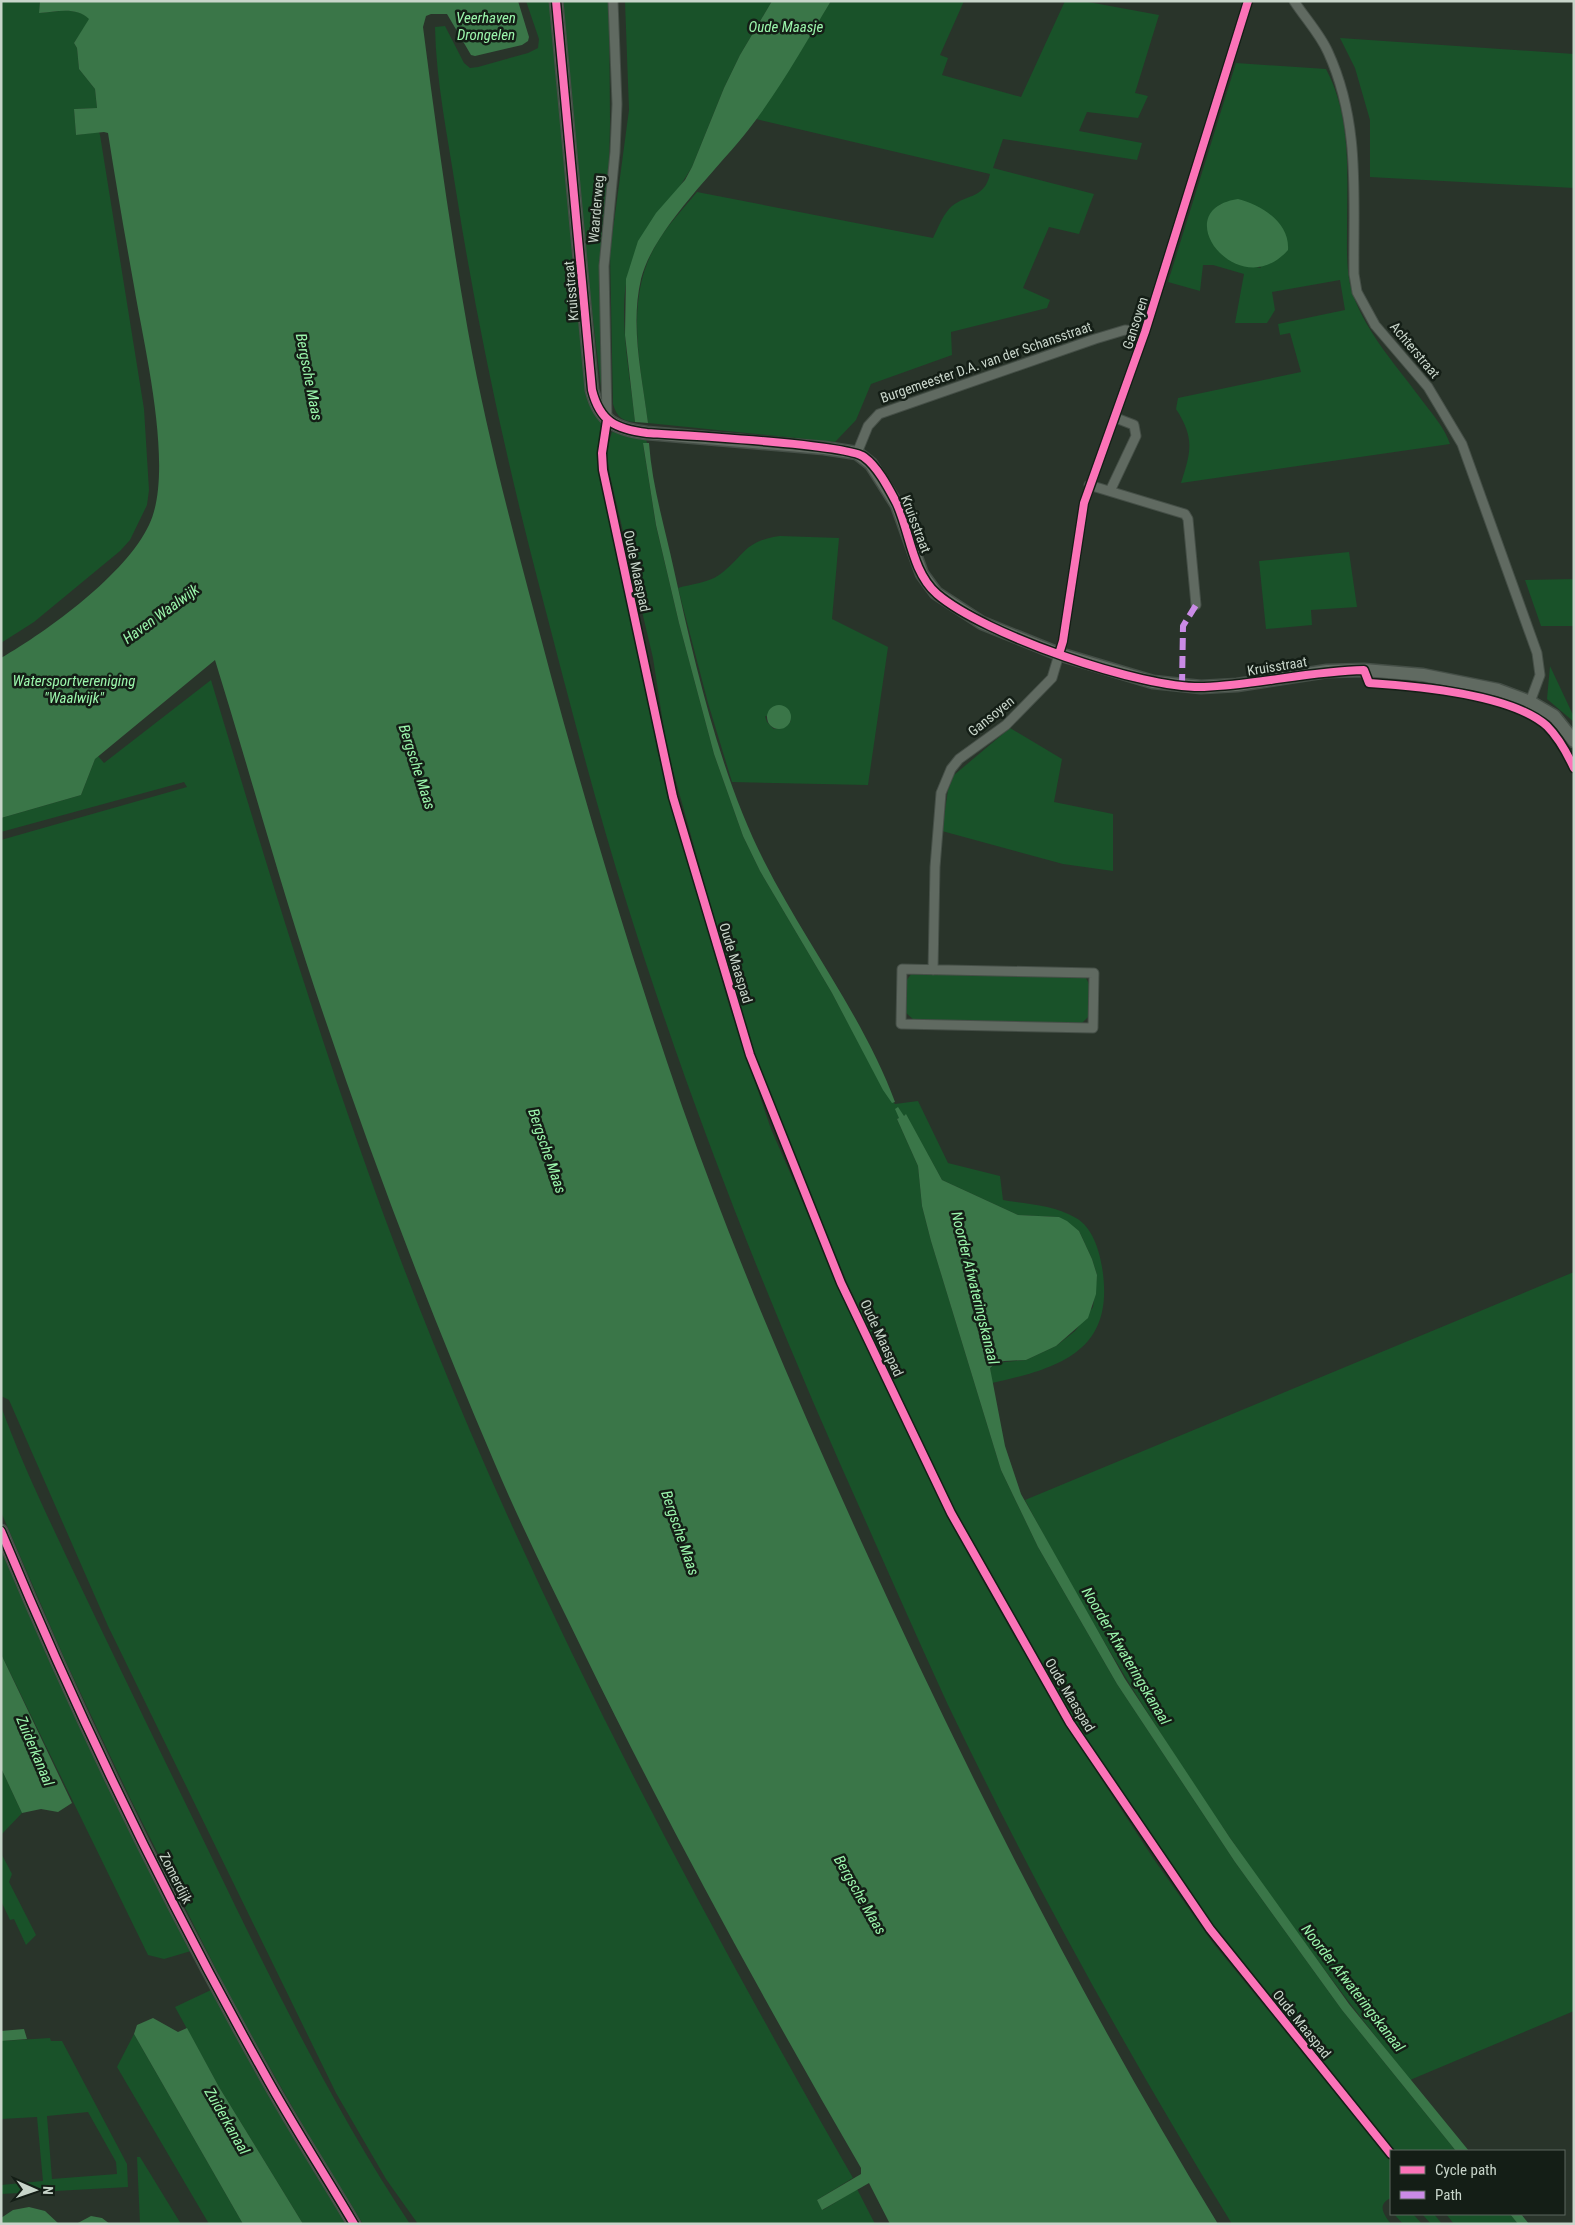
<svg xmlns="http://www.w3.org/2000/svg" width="1575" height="2225" font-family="'Roboto Condensed',sans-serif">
<rect width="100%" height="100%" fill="#29342a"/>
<path fill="#195229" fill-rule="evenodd" d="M 1,1 L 40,1 L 39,13 C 57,12 76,6 90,19 L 74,43 L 77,48 L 79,69 L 95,89 L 97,108 L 74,109 L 76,135 L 99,132 L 100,135 L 144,409 L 149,490 L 147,505 L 130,540 L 120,551 L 34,622 L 1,643 Z
M 526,1 L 551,1 L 585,350 L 606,425 L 601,436 L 598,455 L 645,665 L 657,750 L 729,1005 L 771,1129 L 854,1319 L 979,1574 L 1066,1725 L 1153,1858 L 1213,1943 L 1391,2161 L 1391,2198 C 1377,2204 1383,2214 1391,2224 L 1232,2224 C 1129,2056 1033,1883 948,1705 C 920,1644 893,1583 866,1522 C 775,1320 693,1115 627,904 C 594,799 567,692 539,585 C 505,455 477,324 456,191 C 448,138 436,82 435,27 L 445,26 L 464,63 L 470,68 L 478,67 L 528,53 L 538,48 L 539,39 Z
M 563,1 L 609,1 L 610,123 L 609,166 L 600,255 L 602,395 L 585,252 Z
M 625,1 L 772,1 L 740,55 L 724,88 L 692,167 L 631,265 C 615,305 631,378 635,422 C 622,421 617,417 613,404 L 610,252 L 629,110 Z
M 831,1 L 964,1 L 940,55 L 948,58 L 942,75 L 1021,97 L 1065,1 L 1083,1 L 1159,15 L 1135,93 L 1148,96 L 1138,118 L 1087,112 L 1079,131 L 1142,143 L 1137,160 L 1003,139 L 993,168 L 1094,194 L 1079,234 L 1049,227 L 1023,288 L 1050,300 L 1047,308 L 951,332 L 952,355 L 871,384 L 856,420 L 835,442 L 648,423 C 640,363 624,298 657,243 C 668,224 684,208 697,192 L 933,238 C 938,228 942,217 949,209 C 964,193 984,201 990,174 L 756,119 Z
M 1340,38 L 1574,54 L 1574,188 L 1370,177 L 1370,120 L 1355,68 Z
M 1236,63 L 1326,69 C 1352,118 1347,175 1347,229 C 1347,250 1346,272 1352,292 C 1367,335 1398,367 1424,403 C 1434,416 1445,429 1450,444 L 1181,483 C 1191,452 1195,438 1176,409 L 1178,398 L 1301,372 L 1290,333 L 1280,335 L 1278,324 L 1345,310 L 1340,280 L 1272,292 L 1275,310 L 1267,323 L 1235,323 L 1244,274 L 1213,265 L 1203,265 L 1200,291 L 1168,282 ZM 1221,204 L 1261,268 L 1233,262 L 1208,219 Z
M 612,432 L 645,435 L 647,443 L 643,444 L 656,526 L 679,623 L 714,754 L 743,836 L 760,871 L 832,993 L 884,1090 L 895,1104 L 918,1101 L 948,1163 L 1000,1176 L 1003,1200 C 1027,1204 1055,1205 1076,1218 C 1092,1227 1099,1249 1102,1267 C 1116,1351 1060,1368 992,1383 L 990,1368 L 996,1363 L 1026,1360 L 1056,1346 L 1075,1331 L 1093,1307 L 1097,1275 L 1092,1259 L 1079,1231 L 1059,1217 L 1018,1215 L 942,1180 L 906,1115 L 897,1119 L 918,1166 L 922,1206 L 931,1241 L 1001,1470 L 1038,1547 L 1117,1684 L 1235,1862 L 1342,2010 L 1456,2151 L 1394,2151 L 1217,1932 L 1161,1854 L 1088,1744 L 956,1512 L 850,1289 L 776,1116 L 740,1012 L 667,749 L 653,658 L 610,476 L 606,452 Z
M 780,536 L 839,538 L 832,619 L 888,647 L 868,785 L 732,782 L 708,703 L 678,588 C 691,584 708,583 719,575 C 745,556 743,541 780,536 ZM 765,716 L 791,721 L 783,728 L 774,729 L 767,722 Z
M 1349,552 L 1357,607 L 1311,610 L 1312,625 L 1266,629 L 1259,561 Z
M 1574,579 L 1574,626 L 1541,626 L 1525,580 Z
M 1550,666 L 1574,717 L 1574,722 L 1547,699 Z
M 211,680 C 278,903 345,1126 433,1342 C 550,1631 698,1908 853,2178 L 817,2200 L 823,2210 L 857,2189 L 875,2224 L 418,2224 L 386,2179 L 336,2093 L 108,1626 L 9,1400 L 1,1396 L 1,840 L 187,787 L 184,782 L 1,832 L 1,818 L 81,795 L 95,759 L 98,756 L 104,763 Z
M 1010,728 L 1062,759 L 1054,802 L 1113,814 L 1113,871 L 1063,864 L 942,831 L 948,790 L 954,775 Z
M 912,973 L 1082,977 L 1086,978 L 1090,986 L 1089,1016 L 1081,1024 L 914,1020 L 905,1012 L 906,981 Z
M 1574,1272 L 1574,2011 L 1410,2080 C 1265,1898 1133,1706 1025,1500 Z
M 1,1406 C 20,1459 45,1511 69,1562 C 105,1638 142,1714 179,1790 C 251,1937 319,2087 410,2224 L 363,2224 L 317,2150 L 234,2005 L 130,1798 L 65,1660 L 1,1512 Z
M 1,1544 L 191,1951 L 164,1959 L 148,1955 L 1,1654 Z
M 1,1768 L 22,1813 L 1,1835 Z
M 1,1853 L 12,1874 L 9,1882 L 36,1935 L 26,1945 L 14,1919 L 10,1920 L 1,1901 Z
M 211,1990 L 243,2047 L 350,2224 L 303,2224 L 219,2087 L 175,2007 Z
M 134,2034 L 243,2224 L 209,2224 L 117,2067 Z
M 50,2038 L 51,2041 L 62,2041 L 127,2164 L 128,2187 L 1,2194 L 1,2185 L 43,2181 L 37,2117 L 1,2119 L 1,2041 ZM 88,2112 L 116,2162 L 117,2174 L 52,2179 L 47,2116 Z
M 137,2157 L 140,2157 L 181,2224 L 140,2224 Z
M 1394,2214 L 1413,2214 L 1422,2224 L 1403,2224 Z
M 1422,2214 L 1434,2214 L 1442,2224 L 1431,2224 Z
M 1446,2214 L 1510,2214 L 1518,2224 L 1454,2224 Z"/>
<path fill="#3a7648" d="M 40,1 L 518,1 L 529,37 L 528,41 L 522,45 L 475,56 L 471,55 L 447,14 L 431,14 L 426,16 L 423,27 C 436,128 450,230 468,331 C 489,447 521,562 551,676 C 590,820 633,964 682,1106 C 734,1254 797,1400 862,1543 C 968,1776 1084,2005 1218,2224 L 890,2224 L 869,2183 L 822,2210 L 817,2200 L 861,2174 L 861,2168 C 763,1999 669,1827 583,1651 C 553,1589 522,1528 495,1464 C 432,1317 375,1168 324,1016 C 284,899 252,779 215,660 L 95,759 L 81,795 L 1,818 L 1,658 C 48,631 126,574 149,525 C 175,471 144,347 134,286 C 125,236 116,184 108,133 L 104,132 L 76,135 L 74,109 L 97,108 L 95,89 L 79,69 L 77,48 L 74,43 L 89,19 C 76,6 56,12 39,13 Z
M 772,1 L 831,1 C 805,44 780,89 749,129 C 717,170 653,230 641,279 C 630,326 642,376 648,423 L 635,422 L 625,335 L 626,279 L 638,241 L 656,213 L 685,180 L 692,167 L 724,88 L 740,55 Z
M 1238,199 C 1262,205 1290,223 1288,250 C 1239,306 1164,210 1238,199 Z
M 643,443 L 649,443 C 652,486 665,528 674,570 C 695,665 720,774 764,861 C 805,942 864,1018 895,1102 L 892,1103 L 883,1090 L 832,993 L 760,871 L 743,836 L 714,754 L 679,623 L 656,525 Z
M767 717a12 12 0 1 1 24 0a12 12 0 1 1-24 0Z
M 898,1107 L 904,1116 L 906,1114 L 942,1180 L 1018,1215 L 1059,1217 L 1067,1221 L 1079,1231 L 1092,1259 L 1097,1275 L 1096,1294 L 1088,1318 L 1056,1346 L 1026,1360 L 1004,1361 L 996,1363 L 990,1368 L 1005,1446 L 1021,1494 L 1125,1679 L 1230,1838 L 1349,2004 L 1469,2151 L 1456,2151 L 1342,2010 L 1235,1862 L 1117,1684 L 1038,1547 L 1001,1470 L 931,1241 L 922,1206 L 918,1166 L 897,1119 L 899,1118 L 895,1109 Z
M 1,1654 L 72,1803 L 58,1812 L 41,1809 L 22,1813 L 1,1768 Z
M 153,2018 L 178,2032 L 187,2028 L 219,2087 L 303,2224 L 243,2224 L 134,2034 L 137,2025 Z
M 24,2029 L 27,2039 L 1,2041 L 1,2031 Z
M 29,2207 L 45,2211 L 59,2224 L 1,2224 L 1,2218 L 13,2210 Z
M 1510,2214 L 1521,2214 L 1529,2224 L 1518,2224 Z
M 91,2216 L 102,2218 L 110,2224 L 76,2224 Z"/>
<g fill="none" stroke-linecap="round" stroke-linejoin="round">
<defs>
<path id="street" d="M 1294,1 C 1305,18 1320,34 1328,52 C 1361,124 1353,197 1354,274 L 1357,292 L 1375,325 L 1428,387 L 1462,444 L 1537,653 L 1540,675 L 1530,702
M 607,420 L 604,266 L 615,152 L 617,104 L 613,1
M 857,453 L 868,426 L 879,414 L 1095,339 L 1125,330 L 1145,332
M 1089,485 L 1185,514 L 1188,519 L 1196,605
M 1110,491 L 1136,436 L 1134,425 L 1116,418
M 902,969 L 1094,973 L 1093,1028 L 901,1024 Z
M 933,970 L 935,867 L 941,793 L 951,769 L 959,759 L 1006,725 L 1052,678 L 1063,641 L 1084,503 L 1145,332 L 1248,1"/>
<path id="secondary" d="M 556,1 L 592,390 C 600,422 616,429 647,433 L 824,448 L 857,453 L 871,464 L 897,505 L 922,574 L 936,593 L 982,623 L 1059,654 L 1153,682 L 1201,687 L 1237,685 L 1327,671 L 1364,670 L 1423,675 L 1498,690 L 1530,702 L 1554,716 L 1574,741
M 1,1531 C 78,1716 166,1898 264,2073 C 292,2124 324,2173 354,2224"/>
</defs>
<use href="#street" stroke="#454f47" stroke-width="11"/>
<use href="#secondary" stroke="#454f47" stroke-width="15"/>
<use href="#street" stroke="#606a61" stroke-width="9"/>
<use href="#secondary" stroke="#606a61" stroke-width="12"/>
<path stroke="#ca8be6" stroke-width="6" stroke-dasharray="12 6" stroke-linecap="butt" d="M 1182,686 L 1183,626 L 1196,605"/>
<defs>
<path id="cycleway" d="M 556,1 L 592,390 C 600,422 616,429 647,433 C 679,435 848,444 864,457 C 878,467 889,489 897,504 C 910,533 912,572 937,594 C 985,635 1141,689 1204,687 C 1258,685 1309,671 1364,670 L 1369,683 C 1416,686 1511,694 1547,726 C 1559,738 1567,753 1574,768
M 607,420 L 602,453 L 603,470 L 673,797 L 750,1055 L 841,1283 L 951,1513 L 1070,1723 L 1210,1929 L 1391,2154
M 1059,654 L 1063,641 L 1084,503 L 1145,332 L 1248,1
M 1,1531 C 78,1716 166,1898 264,2073 C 292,2124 324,2173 354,2224"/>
</defs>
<use href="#cycleway" stroke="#141e16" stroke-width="11"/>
<use href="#cycleway" stroke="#fb73b8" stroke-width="8"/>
</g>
<g text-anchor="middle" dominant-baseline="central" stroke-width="5" stroke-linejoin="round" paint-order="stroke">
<g font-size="14" fill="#c8d5ca" stroke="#141e16">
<text transform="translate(596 209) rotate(-85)">Waarderweg</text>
<text transform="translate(571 291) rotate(-95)">Kruisstraat</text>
<text transform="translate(1135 323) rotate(-72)">Gansoyen</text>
<text transform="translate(1415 350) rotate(50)">Achterstraat</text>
<text transform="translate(986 362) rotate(-19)">Burgemeester D.A. van der Schansstraat</text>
<text transform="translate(916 524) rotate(69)">Kruisstraat</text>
<text transform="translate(637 571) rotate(78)">Oude Maaspad</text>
<text transform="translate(1277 666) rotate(-9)">Kruisstraat</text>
<text transform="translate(991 716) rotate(-39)">Gansoyen</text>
<text transform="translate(736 963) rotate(73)">Oude Maaspad</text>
<text transform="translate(882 1338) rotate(65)">Oude Maaspad</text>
<text transform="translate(1070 1695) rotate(59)">Oude Maaspad</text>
<text transform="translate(176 1878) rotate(63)">Zomerdijk</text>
<text transform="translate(1302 2024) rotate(51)">Oude Maaspad</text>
</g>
<g font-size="15" font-style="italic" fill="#9bf6ac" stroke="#141e16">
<text x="486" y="18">Veerhaven<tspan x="486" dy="17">Drongelen</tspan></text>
<text x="786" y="27">Oude Maasje</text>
<text transform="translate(309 377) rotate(79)">Bergsche Maas</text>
<text transform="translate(161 614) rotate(-36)">Haven Waalwijk</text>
<text x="74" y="681">Watersportvereniging<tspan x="74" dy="17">"Waalwijk"</tspan></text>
<text transform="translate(417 767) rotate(72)">Bergsche Maas</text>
<text transform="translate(547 1151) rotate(71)">Bergsche Maas</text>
<text transform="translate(975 1288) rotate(76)">Noorder Afwateringskanaal</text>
<text transform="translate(680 1533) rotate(71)">Bergsche Maas</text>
<text transform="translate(1126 1656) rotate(59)">Noorder Afwateringskanaal</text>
<text transform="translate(35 1751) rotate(67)">Zuiderkanaal</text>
<text transform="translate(860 1895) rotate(60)">Bergsche Maas</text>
<text transform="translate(1353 1988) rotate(52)">Noorder Afwateringskanaal</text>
<text transform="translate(227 2121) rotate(60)">Zuiderkanaal</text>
</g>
</g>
<rect width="1575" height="2225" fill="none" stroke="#c8d5ca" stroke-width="5"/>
<rect x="1390" y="2150" width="175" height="65" fill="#141e16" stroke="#5c675e"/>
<rect x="1400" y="2166" width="25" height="8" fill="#fb73b8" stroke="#5c675e"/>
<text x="1435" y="2175" font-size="15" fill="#c8d5ca">Cycle path</text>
<rect x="1400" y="2191" width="25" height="8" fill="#ca8be6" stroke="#5c675e"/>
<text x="1435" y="2200" font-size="15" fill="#c8d5ca">Path</text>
<g transform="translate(35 2190) rotate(92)" stroke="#141e16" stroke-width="4" paint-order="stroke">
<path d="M0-4L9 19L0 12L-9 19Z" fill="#c8d5ca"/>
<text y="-8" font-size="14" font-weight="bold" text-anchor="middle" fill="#c8d5ca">N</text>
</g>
</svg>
